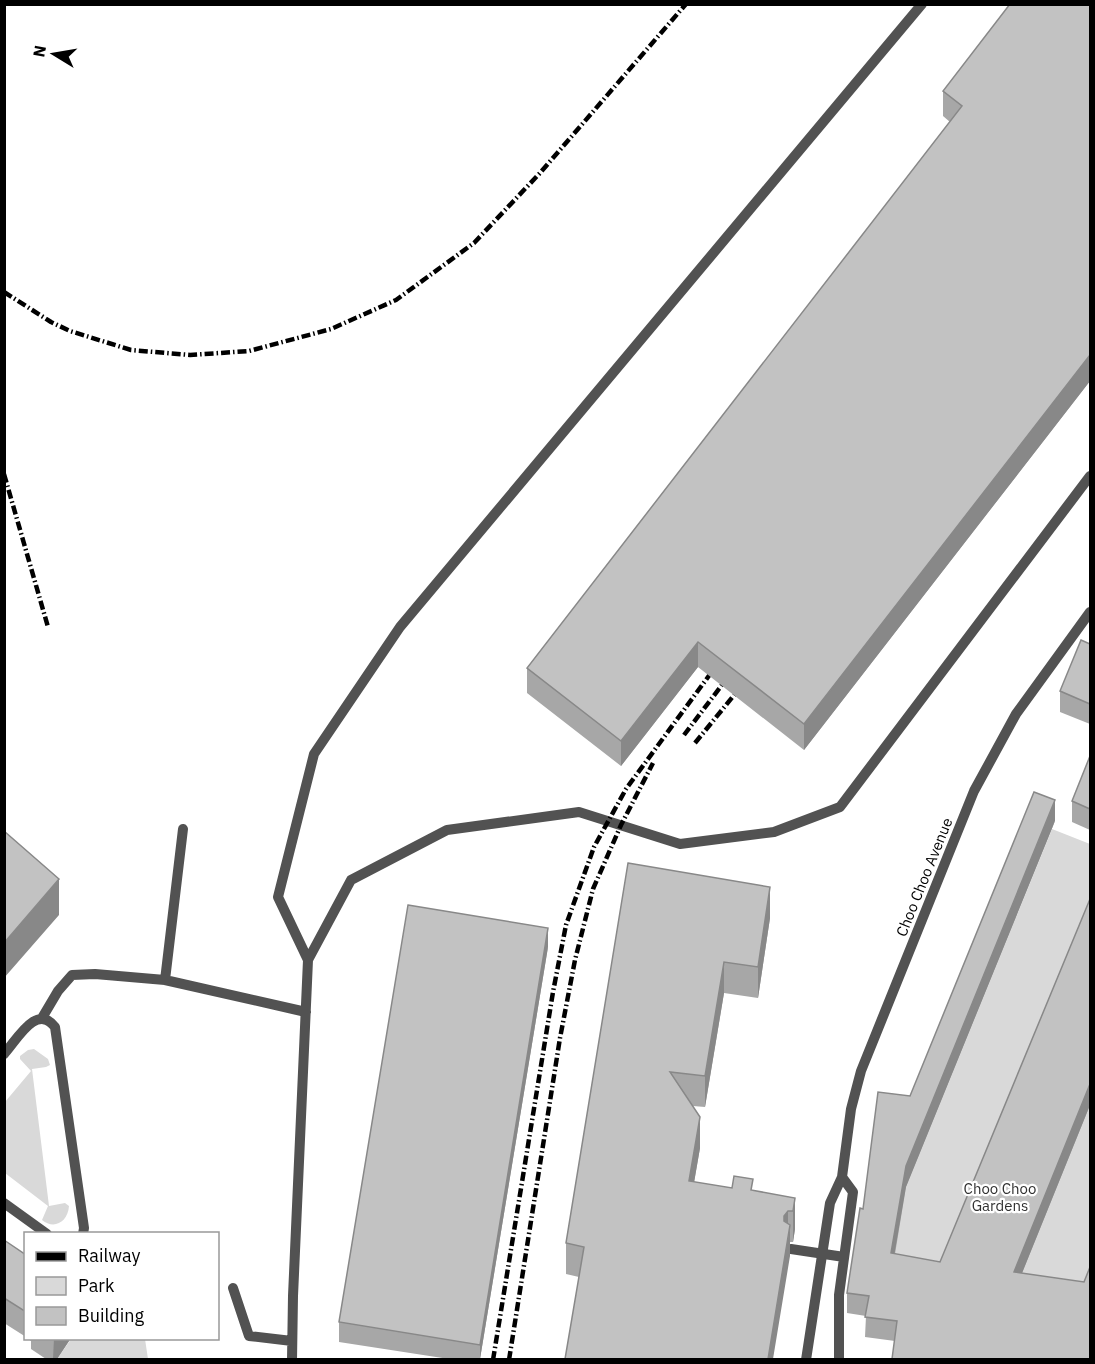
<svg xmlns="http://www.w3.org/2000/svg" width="1095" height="1364" font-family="'IBM Plex Sans',sans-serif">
<rect width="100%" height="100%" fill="#fff"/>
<path fill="#d9d9d9" d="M 1052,829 L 1090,844 L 1090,1287 L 891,1274 L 906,1187 Z
M 34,1049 L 48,1059 L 50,1065 L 46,1067 L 32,1069 L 49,1206 L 65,1203 L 69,1206 C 68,1222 54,1230 42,1220 L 48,1206 L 5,1173 L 5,1102 L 31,1071 L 20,1059 L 20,1056 L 28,1050 Z
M 71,1339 L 145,1339 L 148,1359 L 57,1359 Z"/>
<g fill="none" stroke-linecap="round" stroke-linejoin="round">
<path stroke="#525252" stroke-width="10" d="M 183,829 L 165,980 L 306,1012
M 308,960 L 278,897 L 314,754 L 400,627 L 922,4
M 42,1018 L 58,991 L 72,975 L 95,974 L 165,980
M 4,1054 C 17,1040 36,1003 55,1027 L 84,1228 L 83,1234
M 4,1203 L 47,1234
M 791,1249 L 844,1257
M 233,1288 L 249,1336 L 292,1341
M 292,1360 L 293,1296 L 308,960 L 351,880 L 447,830 L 579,812 L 680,844 L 774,832 L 840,807 L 1090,476
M 806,1360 L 830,1203 L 842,1177 L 851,1109 L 861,1071 L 974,791 L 1016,714 L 1090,612
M 839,1360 L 839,1295 L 853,1192 L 842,1177"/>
<path stroke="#000" stroke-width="4.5" stroke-dasharray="9 3 1.5 3" stroke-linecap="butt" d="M 4,292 L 51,322 L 70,331 L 131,350 L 190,355 L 249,351 L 331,329 L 396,300 L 474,243 L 540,173 L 686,4
M 4,474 L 48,627
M 684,735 L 731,673
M 695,743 L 744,683
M 493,1360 L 553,992 L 566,925 L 594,847 L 626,789 L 719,662
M 509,1360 L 560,1038 L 575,960 L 593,889 L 621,825 L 653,763"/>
</g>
<path fill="#a7a7a7" d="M 1090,4 L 1090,381 L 804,750 L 698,667 L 621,766 L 527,693 L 527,668 L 950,122 L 943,116 L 943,91 Z
M 1090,644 L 1090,724 L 1060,712 L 1060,691 Z
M 1090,756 L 1090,830 L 1072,822 L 1072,801 Z
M 1055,821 L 906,1187 L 895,1254 L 940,1262 L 1090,899 L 1090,1105 L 1022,1273 L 1090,1359 L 895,1341 L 865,1337 L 866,1316 L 847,1313 L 847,1293 L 863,1209 L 910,1096 Z
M 628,863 L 770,918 L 758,998 L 724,993 L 705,1107 L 693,1106 L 700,1148 L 694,1182 L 795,1198 L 795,1229 L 793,1242 L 790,1242 L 790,1256 L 579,1277 L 566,1274 L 566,1243 Z
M 548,947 L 480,1359 L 449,1359 L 339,1342 L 339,1322 Z
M 4,1240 L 26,1255 L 26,1337 L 4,1323 Z
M 27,1338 L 71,1338 L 57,1359 L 46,1359 L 31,1349 L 31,1341 Z"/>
<path fill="#888" d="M 1090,355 L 1090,381 L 804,750 L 804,724 Z
M 698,642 L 698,667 L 621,766 L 621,741 Z
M 1055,800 L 1055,821 L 906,1187 L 891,1274 L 891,1253 L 906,1166 Z
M 59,879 L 59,915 L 4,978 L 4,943 Z
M 770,887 L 770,918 L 758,998 L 758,967 Z
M 548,928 L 548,947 L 480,1359 L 480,1345 Z
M 724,962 L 724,993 L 705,1107 L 705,1076 Z
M 1090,1084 L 1090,1105 L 1014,1293 L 1014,1272 Z
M 700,1117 L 700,1148 L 689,1212 L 689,1181 Z
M 795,1198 L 795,1229 L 793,1242 L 793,1211 Z
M 788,1211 L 788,1240 L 790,1225 L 790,1256 L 773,1359 L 768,1359 L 784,1216 Z
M 54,1338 L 71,1338 L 57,1359 L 53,1359 Z"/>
<path fill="#c2c2c2" stroke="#888" stroke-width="1.5" d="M 1010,4 L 1090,4 L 1090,355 L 804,724 L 698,642 L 621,741 L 527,668 L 962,106 L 943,91 Z
M 1081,640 L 1090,644 L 1090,704 L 1060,691 Z
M 1090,756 L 1090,809 L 1072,801 Z
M 1034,792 L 1055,800 L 906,1166 L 891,1253 L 940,1262 L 1090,899 L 1090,1084 L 1014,1272 L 1084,1282 L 1090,1267 L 1090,1359 L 892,1359 L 897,1321 L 865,1317 L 869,1296 L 847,1293 L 860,1208 L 863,1209 L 878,1092 L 910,1096 Z
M 4,831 L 59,879 L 4,943 Z
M 628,863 L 770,887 L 758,967 L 724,962 L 705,1076 L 670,1072 L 700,1117 L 689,1181 L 732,1188 L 734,1176 L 753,1179 L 751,1190 L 795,1198 L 793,1211 L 788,1211 L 784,1216 L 784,1221 L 790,1225 L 768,1359 L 565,1359 L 584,1247 L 566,1243 Z
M 408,905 L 548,928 L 480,1345 L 339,1322 Z
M 4,1240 L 26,1255 L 26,1312 L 4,1298 Z"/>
<g text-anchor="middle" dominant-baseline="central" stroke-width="4.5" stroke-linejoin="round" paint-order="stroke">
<g font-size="15" fill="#000" stroke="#fff">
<text transform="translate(924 877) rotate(-68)">Choo Choo Avenue</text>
</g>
<g font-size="15" fill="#303030" stroke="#fff">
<text x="1000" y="1188">Choo Choo<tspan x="1000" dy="17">Gardens</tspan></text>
</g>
</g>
<rect width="1095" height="1364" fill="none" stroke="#000000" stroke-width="12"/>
<rect x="24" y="1232" width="195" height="108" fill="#ffffff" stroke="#999999" stroke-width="1.5"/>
<rect x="36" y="1252" width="30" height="9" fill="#000000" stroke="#999999" stroke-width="1.5"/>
<text x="78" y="1262" font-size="18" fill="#000000">Railway</text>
<rect x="36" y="1277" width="30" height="18" fill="#d9d9d9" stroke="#999999" stroke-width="1.5"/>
<text x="78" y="1292" font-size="18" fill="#000000">Park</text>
<rect x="36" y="1307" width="30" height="18" fill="#c2c2c2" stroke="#999999" stroke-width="1.5"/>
<text x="78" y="1322" font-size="18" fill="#000000">Building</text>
<g transform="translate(54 54) rotate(281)" stroke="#ffffff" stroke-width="4.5" paint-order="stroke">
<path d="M0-4.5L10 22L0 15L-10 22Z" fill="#000000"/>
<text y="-9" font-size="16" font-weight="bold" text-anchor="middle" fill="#000000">N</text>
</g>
</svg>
